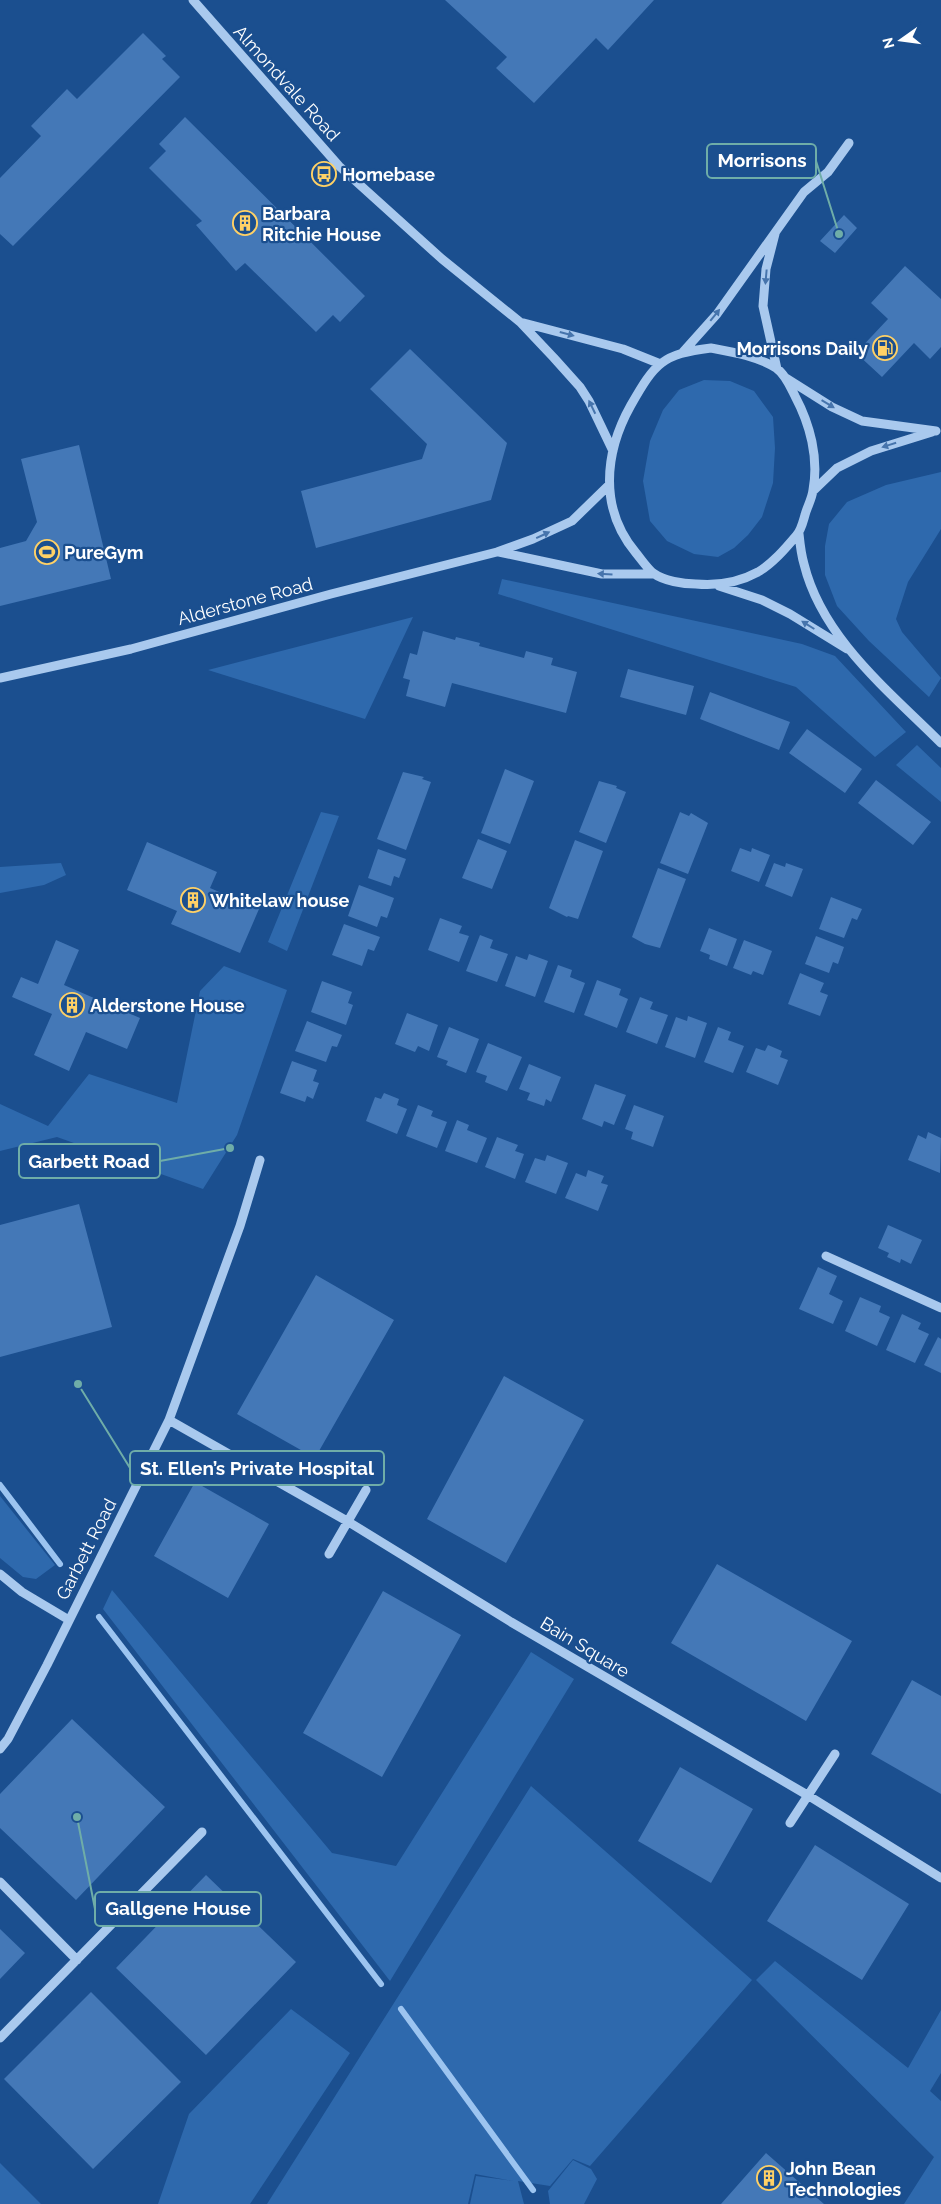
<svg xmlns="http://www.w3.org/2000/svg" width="941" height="2204" font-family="Raleway,sans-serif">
<rect width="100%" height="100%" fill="#1b4f8f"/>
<path fill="#2e69ad" d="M 704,380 L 730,381 L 754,391 L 773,417 L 775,448 L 773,483 L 762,517 L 748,535 L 734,548 L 718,557 L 694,554 L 667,541 L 650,521 L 643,481 L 650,441 L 663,410 L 679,390 Z
M 941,472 L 941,529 L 908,582 L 896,619 L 902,632 L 941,678 L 929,697 L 869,641 L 837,606 L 825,575 L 825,546 L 829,524 L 847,502 L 886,485 Z
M 502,579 L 802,644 L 835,656 L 906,732 L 875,757 L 796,687 L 498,594 Z
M 413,617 L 365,719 L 208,670 Z
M 917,745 L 941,768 L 941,802 L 896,765 Z
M 321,812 L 339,816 L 287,951 L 268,942 Z
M 61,863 L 66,875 L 44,885 L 0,893 L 0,867 Z
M 224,966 L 287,990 L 237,1135 L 203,1189 L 57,1137 L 0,1151 L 0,1104 L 48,1126 L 89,1074 L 177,1103 L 200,991 Z
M 0,1496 L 55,1565 L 36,1579 L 23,1577 L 0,1558 Z
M 112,1590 L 332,1853 L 396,1866 L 531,1652 L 574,1679 L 390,1981 L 103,1609 Z
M 531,1786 L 752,1980 L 590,2166 L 573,2159 L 550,2186 L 518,2181 L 524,2204 L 470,2204 L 476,2176 L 513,2181 L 475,2174 L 468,2204 L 267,2204 Z
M 775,1961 L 908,2068 L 941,2010 L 941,2073 L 930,2091 L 941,2101 L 941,2204 L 904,2204 L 934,2157 L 756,1980 Z
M 291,2009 L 350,2053 L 250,2204 L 158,2204 L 189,2114 Z
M 573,2160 L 591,2169 L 597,2179 L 584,2204 L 550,2204 L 548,2191 Z
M 0,2163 L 41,2204 L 0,2204 Z"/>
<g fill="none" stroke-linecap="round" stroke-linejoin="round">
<path stroke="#9cc4f0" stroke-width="6" d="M 0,1485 L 60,1564
M 99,1617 L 381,1984
M 401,2009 L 533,2190"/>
</g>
<path fill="#4478b7" d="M 445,0 L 654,0 L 608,50 L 596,38 L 534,103 L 496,68 L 507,57 Z
M 143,33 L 166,56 L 162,59 L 180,77 L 13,246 L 0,234 L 0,178 L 41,136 L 31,126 L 67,89 L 77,99 Z
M 185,117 L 365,296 L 340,322 L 333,315 L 316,332 L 245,263 L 236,271 L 196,225 L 202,221 L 149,168 L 166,151 L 159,144 Z
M 844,215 L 857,228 L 835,253 L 820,241 Z
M 905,266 L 941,299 L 941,347 L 930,359 L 914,343 L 882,377 L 856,353 L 888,319 L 871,303 Z
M 410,349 L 507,443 L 491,500 L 316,548 L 301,491 L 422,459 L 427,444 L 370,389 Z
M 79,445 L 111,579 L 0,606 L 0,548 L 26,541 L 37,522 L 21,459 Z
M 423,631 L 455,640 L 456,637 L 480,643 L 479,646 L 524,658 L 526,651 L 553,658 L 551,665 L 577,672 L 566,713 L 452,683 L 445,707 L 406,696 L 410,680 L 403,678 L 410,653 L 417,655 Z
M 628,669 L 694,686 L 686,715 L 620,697 Z
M 710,692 L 790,722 L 779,750 L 700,719 Z
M 807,729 L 862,769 L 845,793 L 789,753 Z
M 505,769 L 534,781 L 510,844 L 481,833 Z
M 403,772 L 424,777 L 422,779 L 431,782 L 406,850 L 377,839 Z
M 876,780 L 931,822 L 913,845 L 858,803 Z
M 599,781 L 617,786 L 616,788 L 626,792 L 606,843 L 579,832 Z
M 680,812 L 689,816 L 691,813 L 708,823 L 688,874 L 660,863 Z
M 478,839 L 507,851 L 492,889 L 462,878 Z
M 575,840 L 603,851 L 578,919 L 568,916 L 567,917 L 549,908 Z
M 147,842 L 217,872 L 210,888 L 259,909 L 240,953 L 171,924 L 177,911 L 127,890 Z
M 740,848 L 751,852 L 752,848 L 770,855 L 759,882 L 731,871 Z
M 378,849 L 406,859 L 399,878 L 394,876 L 391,886 L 368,878 Z
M 774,863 L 785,867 L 786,863 L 803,869 L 792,897 L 765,886 Z
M 658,868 L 686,879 L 660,948 L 645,944 L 632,937 Z
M 359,885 L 394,898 L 387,918 L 381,916 L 377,927 L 348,916 Z
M 831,897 L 862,909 L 857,920 L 852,918 L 844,938 L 819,929 Z
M 440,918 L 462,926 L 459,933 L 469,936 L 459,962 L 428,950 Z
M 344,924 L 380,937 L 374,951 L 368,949 L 362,966 L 332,955 Z
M 709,928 L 737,939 L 727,966 L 709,959 L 710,955 L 700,951 Z
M 480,935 L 493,940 L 490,948 L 508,954 L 497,982 L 466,971 Z
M 816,936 L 844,947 L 838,964 L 833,962 L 829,973 L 805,964 Z
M 56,940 L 79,950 L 64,985 L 140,1018 L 127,1049 L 86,1032 L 69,1071 L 34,1055 L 52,1014 L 12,997 L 21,977 L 38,984 Z
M 744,940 L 772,951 L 763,975 L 753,971 L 751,975 L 733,968 Z
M 529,954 L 548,961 L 535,997 L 505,986 L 516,956 L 527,960 Z
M 558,965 L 572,970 L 570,977 L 585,983 L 574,1013 L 544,1002 Z
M 800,973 L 824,983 L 820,992 L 828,995 L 820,1016 L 788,1004 Z
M 597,980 L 621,989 L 619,995 L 628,999 L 617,1028 L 584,1015 Z
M 322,981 L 352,992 L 348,1003 L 353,1005 L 346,1025 L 311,1012 Z
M 640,997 L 653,1002 L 650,1009 L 668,1015 L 657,1044 L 626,1032 Z
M 407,1013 L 438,1025 L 429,1051 L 418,1046 L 415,1052 L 395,1044 Z
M 688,1016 L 707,1023 L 695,1058 L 665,1047 L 676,1017 L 687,1021 Z
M 307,1021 L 342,1035 L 337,1047 L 332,1046 L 326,1062 L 295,1051 Z
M 449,1027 L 479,1039 L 466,1073 L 446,1065 L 448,1061 L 437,1057 Z
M 718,1027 L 731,1032 L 728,1040 L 744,1046 L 733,1073 L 704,1062 Z
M 488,1043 L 522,1057 L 507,1091 L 485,1082 L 487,1076 L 476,1072 Z
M 768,1045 L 782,1051 L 780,1057 L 788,1060 L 778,1085 L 746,1072 L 756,1048 L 765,1051 Z
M 292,1061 L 317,1070 L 313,1081 L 319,1083 L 313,1099 L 307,1096 L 305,1102 L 280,1093 Z
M 529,1064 L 561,1077 L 551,1102 L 546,1099 L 544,1106 L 527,1100 L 530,1093 L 519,1089 Z
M 595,1084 L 626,1095 L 614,1125 L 604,1121 L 602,1127 L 582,1119 Z
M 384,1093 L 399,1099 L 397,1105 L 407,1109 L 397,1134 L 366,1121 L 375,1097 L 381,1099 Z
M 418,1105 L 433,1111 L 431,1116 L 447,1122 L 437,1148 L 406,1136 Z
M 634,1105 L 664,1116 L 653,1147 L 631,1139 L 633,1132 L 625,1129 Z
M 457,1120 L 469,1125 L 467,1130 L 487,1138 L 477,1163 L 445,1151 Z
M 928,1132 L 941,1138 L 940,1173 L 908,1160 L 918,1135 L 926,1139 Z
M 497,1137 L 518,1145 L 515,1151 L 524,1154 L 515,1179 L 485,1167 Z
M 547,1155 L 568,1163 L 556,1194 L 525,1182 L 535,1158 L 545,1161 Z
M 588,1170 L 604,1176 L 601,1183 L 608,1185 L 598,1211 L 565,1198 L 576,1173 L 586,1177 Z
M 79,1204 L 112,1327 L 0,1357 L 0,1225 Z
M 888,1225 L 922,1240 L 911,1264 L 901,1259 L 900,1263 L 887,1257 L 889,1253 L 878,1248 Z
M 818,1267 L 837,1276 L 829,1294 L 843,1301 L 833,1324 L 799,1309 Z
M 316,1275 L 394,1320 L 315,1458 L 237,1414 Z
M 860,1297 L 881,1306 L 879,1312 L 890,1317 L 877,1346 L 845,1331 Z
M 902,1314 L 921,1323 L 918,1329 L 929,1334 L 915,1363 L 886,1350 Z
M 938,1337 L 941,1339 L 941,1373 L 924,1365 Z
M 504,1376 L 584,1420 L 506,1563 L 427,1519 Z
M 195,1482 L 269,1524 L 228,1598 L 154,1556 Z
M 717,1564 L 852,1641 L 806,1721 L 671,1643 Z
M 383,1591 L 461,1635 L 382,1777 L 303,1733 Z
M 912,1680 L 941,1696 L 941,1794 L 871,1754 Z
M 72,1719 L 165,1807 L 76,1900 L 0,1828 L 0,1794 Z
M 680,1767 L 753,1809 L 711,1883 L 638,1841 Z
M 815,1845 L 909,1904 L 862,1980 L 767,1921 Z
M 206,1875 L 296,1962 L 206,2055 L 116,1968 Z
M 0,1929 L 25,1953 L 0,1979 Z
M 91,1992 L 181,2082 L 93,2169 L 4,2079 Z
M 766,2153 L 824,2204 L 721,2204 Z"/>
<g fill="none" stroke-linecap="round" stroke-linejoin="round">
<path stroke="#a9c9ee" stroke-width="9" d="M 193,0 L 339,166 L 442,259 L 520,322 L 554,358 L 580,387 L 589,401 L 613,451
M 775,234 L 766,269 L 763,306 L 777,369
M 520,322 L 623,349 L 658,363
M 711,348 C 733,352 757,356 776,368 C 785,374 790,386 795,396 C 810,424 819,458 813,490 C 812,499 807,507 805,515 C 803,522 801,531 796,536 C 785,549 773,563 758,572 C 738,583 719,586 696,584 C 683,584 664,581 653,573 C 647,568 641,559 636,553 C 599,509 604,453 631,405 C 655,363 662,354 711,348 Z
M 683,352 L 717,314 L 804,192 L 828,172 L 849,143
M 786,378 L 832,407 L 862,421 L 936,431
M 813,491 L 837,468 L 871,451 L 932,432
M 799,534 C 800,544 801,554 804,564 C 822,638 889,691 941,743
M 499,552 L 602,574 L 654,574
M 719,586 L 762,600 L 790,614 L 847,649
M 0,678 L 131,649 L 331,594 L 497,552 L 533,539 L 572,521 L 609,485
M 826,1256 L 941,1308
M 169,1420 L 347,1521 L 511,1622 L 809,1796 L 941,1878
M 329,1554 L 366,1490
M 0,1574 L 22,1592 L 69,1620
M 0,1749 L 8,1739 L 47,1665 L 169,1420 L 240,1226 L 260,1160
M 790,1823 L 835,1754
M 0,1882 L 77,1960
M 0,2038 L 202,1832"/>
</g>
<defs><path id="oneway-solid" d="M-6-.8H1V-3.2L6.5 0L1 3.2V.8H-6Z" transform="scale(1.25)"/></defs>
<g fill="#4674ac">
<use href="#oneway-solid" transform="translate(766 277) rotate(95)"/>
<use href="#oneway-solid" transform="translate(715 315) rotate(-51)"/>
<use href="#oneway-solid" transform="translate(567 334) rotate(15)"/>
<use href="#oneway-solid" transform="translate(828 404) rotate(31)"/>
<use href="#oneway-solid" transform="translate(592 407) rotate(-116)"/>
<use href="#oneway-solid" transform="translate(889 445) rotate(163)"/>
<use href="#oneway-solid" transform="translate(543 535) rotate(-25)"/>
<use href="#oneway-solid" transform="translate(605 574) rotate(-177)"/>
<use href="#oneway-solid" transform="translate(808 625) rotate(-148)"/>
</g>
<defs>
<symbol id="bus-ring" viewBox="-11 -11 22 22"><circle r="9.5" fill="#1b4f8f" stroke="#ffd166" stroke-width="1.5"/><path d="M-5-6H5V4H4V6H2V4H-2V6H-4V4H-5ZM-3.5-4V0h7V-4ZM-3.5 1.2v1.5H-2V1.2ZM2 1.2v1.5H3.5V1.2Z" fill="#ffd166"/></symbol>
<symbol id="building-ring" viewBox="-11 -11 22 22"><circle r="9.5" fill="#1b4f8f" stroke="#ffd166" stroke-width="1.5"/><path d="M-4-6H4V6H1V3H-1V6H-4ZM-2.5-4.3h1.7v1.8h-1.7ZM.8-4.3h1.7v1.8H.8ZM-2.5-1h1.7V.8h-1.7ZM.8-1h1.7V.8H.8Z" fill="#ffd166"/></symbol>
<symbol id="fuel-ring" viewBox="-11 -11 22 22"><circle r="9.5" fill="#1b4f8f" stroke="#ffd166" stroke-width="1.5"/><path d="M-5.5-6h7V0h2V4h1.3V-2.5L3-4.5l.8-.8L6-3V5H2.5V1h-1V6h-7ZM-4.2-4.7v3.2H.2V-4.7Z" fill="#ffd166"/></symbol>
<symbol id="stadium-ring" viewBox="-11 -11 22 22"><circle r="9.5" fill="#1b4f8f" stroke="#ffd166" stroke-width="1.5"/><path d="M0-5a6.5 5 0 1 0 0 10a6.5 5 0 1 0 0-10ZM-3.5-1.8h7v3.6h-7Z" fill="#ffd166"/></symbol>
</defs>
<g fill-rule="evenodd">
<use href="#bus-ring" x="310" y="160" width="28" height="28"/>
<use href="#building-ring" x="231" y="209" width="28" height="28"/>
<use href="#fuel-ring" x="871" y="334" width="28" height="28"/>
<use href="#stadium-ring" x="33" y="538" width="28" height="28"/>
<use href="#building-ring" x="179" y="886" width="28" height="28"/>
<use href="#building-ring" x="58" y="991" width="28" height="28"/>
<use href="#building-ring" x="755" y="2164" width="28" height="28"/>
</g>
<g text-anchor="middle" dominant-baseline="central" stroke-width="4.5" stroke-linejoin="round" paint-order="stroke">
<g font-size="18" fill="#fff" stroke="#1b4f8f">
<text transform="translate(287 83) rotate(48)">Almondvale Road</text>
<text transform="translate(245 601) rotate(-15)">Alderstone Road</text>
<text transform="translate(86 1549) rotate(-63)">Garbett Road</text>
<text transform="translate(585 1647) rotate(31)">Bain Square</text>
</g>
<g font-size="18" font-weight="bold" fill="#fff" stroke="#1b4f8f" text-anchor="start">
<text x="342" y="174">Homebase</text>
<text x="262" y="213">Barbara<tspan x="262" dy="21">Ritchie House</tspan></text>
<text x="868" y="348" text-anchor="end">Morrisons Daily</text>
<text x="64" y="552">PureGym</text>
<text x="210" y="900">Whitelaw house</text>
<text x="90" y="1005">Alderstone House</text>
<text x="786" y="2168">John Bean<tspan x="786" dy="21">Technologies</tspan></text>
</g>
</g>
<path fill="none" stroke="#6fada8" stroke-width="2" d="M839 234L816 161M230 1148L160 1161M78 1384L130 1468M77 1817L95 1909"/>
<g fill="#6fada8" stroke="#1b4f8f" stroke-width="2">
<circle cx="839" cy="234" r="5"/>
<circle cx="230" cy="1148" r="5"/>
<circle cx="78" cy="1384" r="5"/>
<circle cx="77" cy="1817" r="5"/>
</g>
<g fill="#1b4f8f" stroke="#6fada8" stroke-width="2">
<rect x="707" y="144" width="109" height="34" rx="5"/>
<rect x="19" y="1144" width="141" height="34" rx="5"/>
<rect x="130" y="1451" width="254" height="34" rx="5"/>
<rect x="95" y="1892" width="166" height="34" rx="5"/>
</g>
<g font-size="19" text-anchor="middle" font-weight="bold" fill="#fff">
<text x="762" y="167">Morrisons</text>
<text x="89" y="1168">Garbett Road</text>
<text x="257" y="1475">St. Ellen’s Private Hospital</text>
<text x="178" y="1915">Gallgene House</text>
</g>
<g transform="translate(901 40) rotate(256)" stroke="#1b4f8f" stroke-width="4" paint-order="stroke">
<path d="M0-4L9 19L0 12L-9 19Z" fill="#ffffff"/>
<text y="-8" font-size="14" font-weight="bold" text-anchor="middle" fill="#ffffff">N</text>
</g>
</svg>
